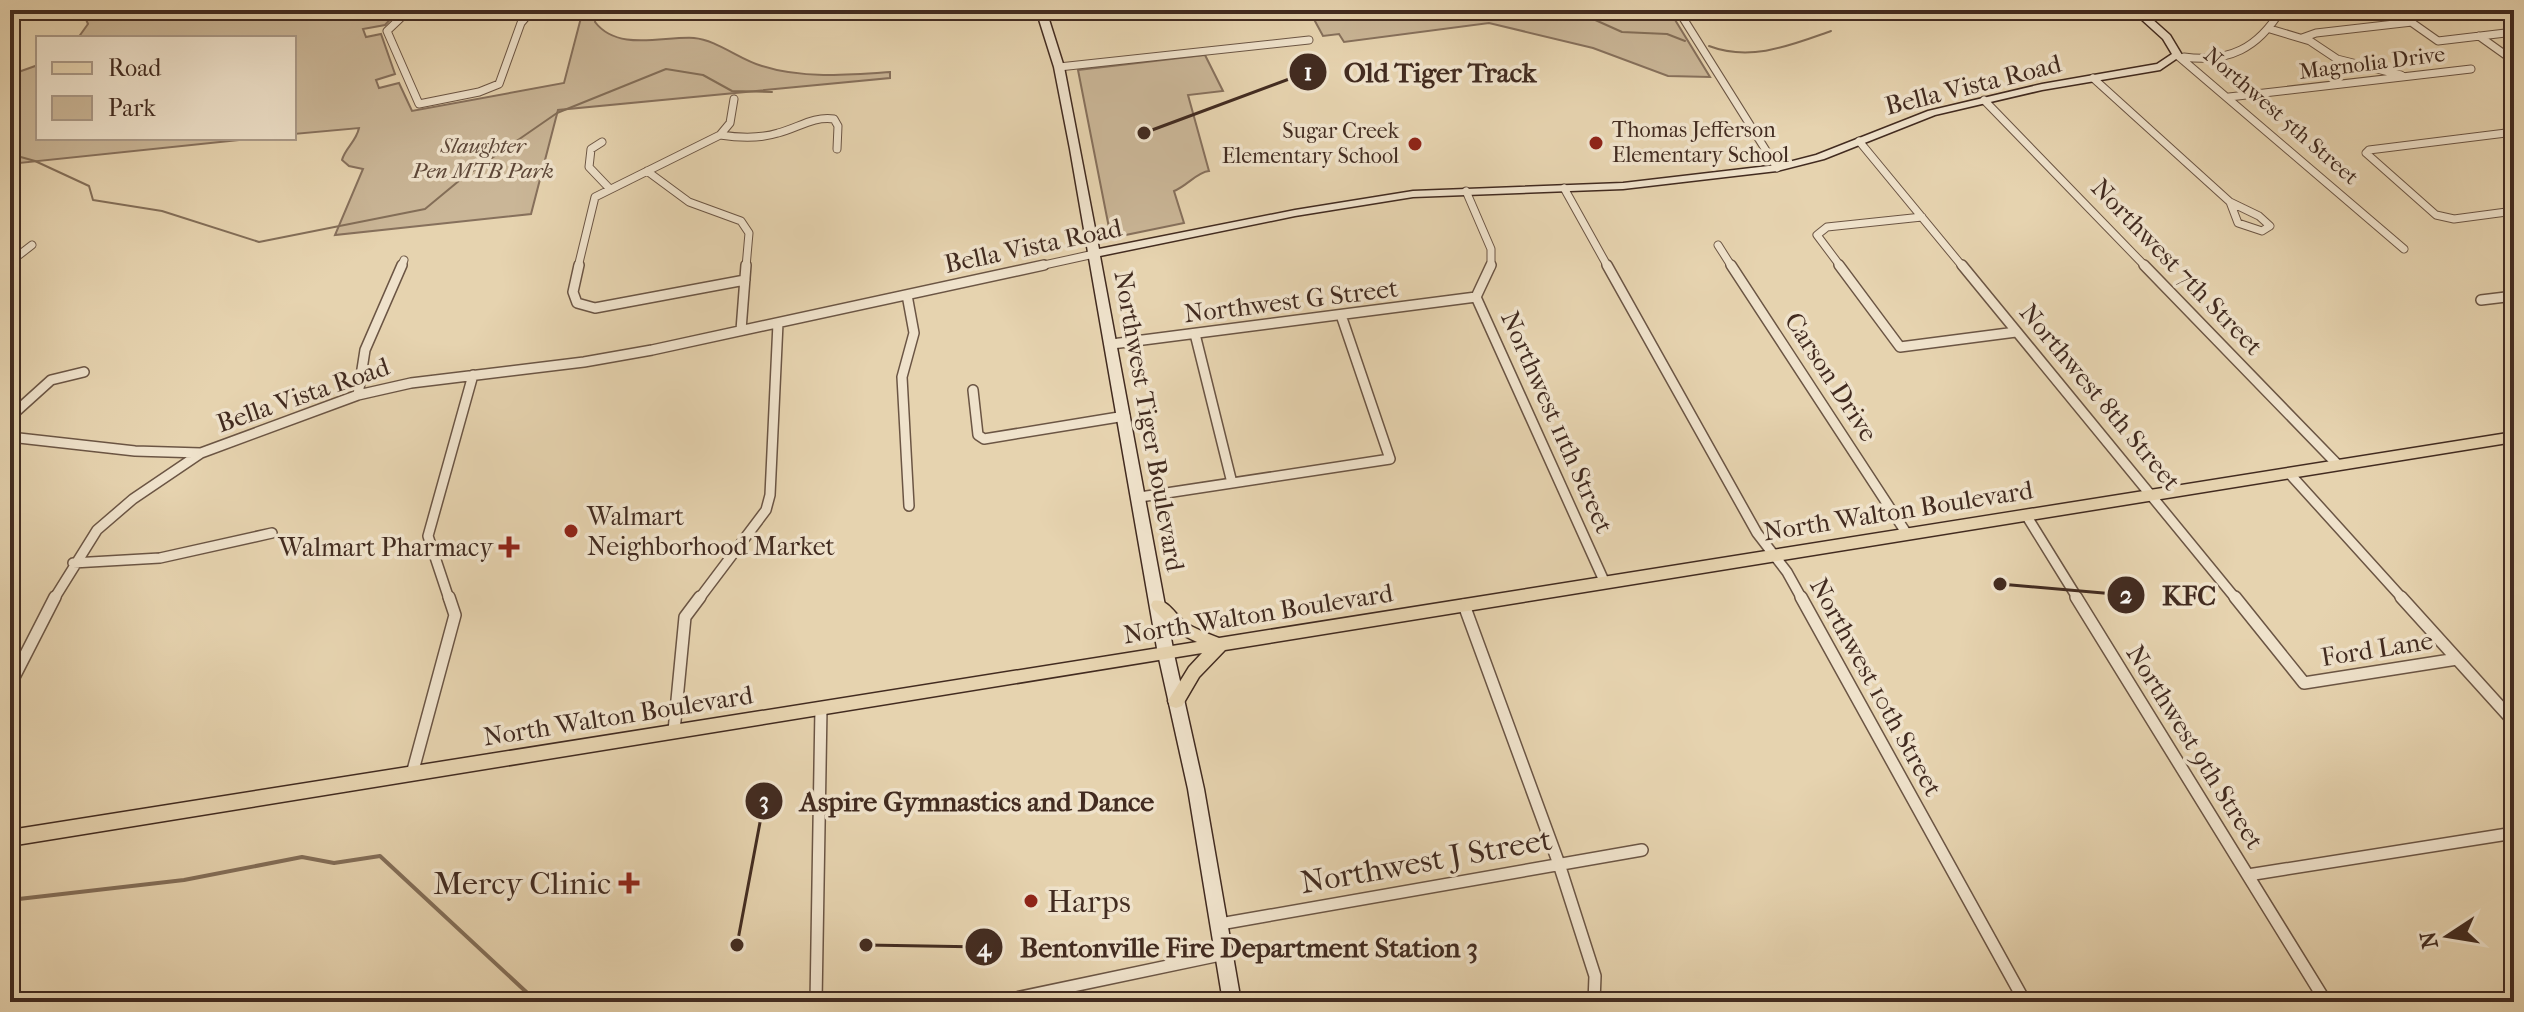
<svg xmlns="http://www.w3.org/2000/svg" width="2524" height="1012" font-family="'IM FELL French Canon',serif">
<rect width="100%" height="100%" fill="#e6d3af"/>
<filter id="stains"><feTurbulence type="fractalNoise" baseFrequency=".0025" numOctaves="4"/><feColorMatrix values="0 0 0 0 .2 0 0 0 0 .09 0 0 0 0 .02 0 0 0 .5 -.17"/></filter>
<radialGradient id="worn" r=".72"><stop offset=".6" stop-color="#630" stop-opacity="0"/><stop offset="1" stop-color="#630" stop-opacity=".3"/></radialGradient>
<path fill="#cab697" stroke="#86705c" stroke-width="2" d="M 82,10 L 399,10 L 385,25 L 363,29 L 366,37 L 381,34 L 395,74 L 376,80 L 379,88 L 399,83 L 412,111 L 564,83 L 583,10 L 597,10 L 595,22 C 618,52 663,36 694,38 C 717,40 740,60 762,66 C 802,79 849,75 890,72 L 890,78 L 558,110 L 531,214 L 335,235 L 363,169 L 349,166 L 342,160 C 345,148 356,142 359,128 L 294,134 L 294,38 L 78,38 L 88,24 Z
M 1309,10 L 1669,10 L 1710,77 L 1668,76 L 1593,48 L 1489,23 L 1344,42 L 1339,34 L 1323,36 Z
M 1205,55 L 1223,91 L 1188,95 L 1209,171 C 1197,172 1187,186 1174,191 L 1184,223 L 1111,238 L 1078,70 Z
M 38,65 L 38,138 L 259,138 L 10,164 L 10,75 Z"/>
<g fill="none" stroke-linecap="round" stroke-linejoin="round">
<path stroke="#836e58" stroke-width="2" d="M 1573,10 L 1622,32 L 1667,34 L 1685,41
M 1709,46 C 1751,62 1791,45 1831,31
M 10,154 L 35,161 L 89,186 L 93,200 L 162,211 L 259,242 L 425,209 L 460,180 L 557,113 L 666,69 L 703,75 L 732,91 L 772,92"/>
<path stroke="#836e58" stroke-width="4" d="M 10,900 L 184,880 L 302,857 L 334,863 L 380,856 L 537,1002"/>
<defs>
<path id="street-far2" d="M 409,10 L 387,31 L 419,104 L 479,92 L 499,84 L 521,23 L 532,10
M 1678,10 L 1777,168
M 2394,10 L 2438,41 L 2514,32
M 2138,12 L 2154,10
M 2270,29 L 2310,41 L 2337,59 L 2401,75
M 2479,36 L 2514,61
M 2302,38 L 2316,33 L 2412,22
M 2177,55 L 2404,249
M 2184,57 C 2229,63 2258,48 2281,10
M 1059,67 L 1309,40
M 2093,78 L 2230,202
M 2229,97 L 2471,69
M 1984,100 L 2146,267
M 2514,132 L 2369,150 L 2366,153 L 2436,215 L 2454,219 L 2514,211
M 720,135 C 740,138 759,139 778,133 C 798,128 813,116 834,119 L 838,126 L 837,149
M 1859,141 L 1963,267
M 602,142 L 591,149 L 589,167 L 609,188
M 647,171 L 689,202 L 741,221 L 749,233 L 746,267
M 1564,188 L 1608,267
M 1466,191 L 1491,249 L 1491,267
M 2230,202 L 2259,216 L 2270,226 L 2262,231 L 2238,223 Z
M 1718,245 L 1732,267
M 10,262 L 32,245
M 401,267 L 404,260
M 578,267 L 595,197 L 720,135 L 730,123 L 734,99
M 1035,267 L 1094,254
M 1841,267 L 1817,235 L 1827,227 L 1922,217"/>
<path id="street-far1" d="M 579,265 L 573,292 L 577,303 L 595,308 L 745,280
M 1491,265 L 1476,297 L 1605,583
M 1607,265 L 1757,533 L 1787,572 L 1802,599
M 1731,265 L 1907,534
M 1839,265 L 1900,347 L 2016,332
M 1962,265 L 2236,599
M 2144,265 L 2338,465
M 907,295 L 914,333 L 902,377 L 909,506
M 2481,300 L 2514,296
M 741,330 L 746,265
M 1195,334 L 1232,483
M 1112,344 L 1476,297
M 973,390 L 978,435 L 984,439 L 1125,416
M 358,395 L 365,350 L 402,265
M 10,417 L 51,380 L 84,372
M 10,437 L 135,451 L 201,453
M 2289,473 L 2403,599
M 1140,497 L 1390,459 L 1341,315
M 2026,515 L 2078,599
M 73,563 L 160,558 L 272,533
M 54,599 L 97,530 L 133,499 L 201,453 L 358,395 L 411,383 L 584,362 L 652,350 L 1044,265
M 449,599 L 428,536 L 473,375
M 699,599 L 766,510 L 770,495 L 778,323"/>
<path id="street" d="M 1801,597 L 2025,1002
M 2076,597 L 2326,1002
M 2235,597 L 2304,683 L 2457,659
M 2401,597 L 2514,722
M 1464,605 L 1559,864 L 1595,976 L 1594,1002
M 10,685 L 55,597
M 674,731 L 685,617 L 700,597
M 412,774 L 455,615 L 449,597
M 2248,875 L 2514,833
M 1220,924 L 1642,850
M 816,1002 L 821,708
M 997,1002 L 1225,954"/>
<path id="secondary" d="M 1036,10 L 1046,10 L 1064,67 L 1099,249 L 1295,210 L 1413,191 L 1623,183 L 1777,165 L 1816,155 L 1928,111 L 2042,84 L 2157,64 L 2172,54 L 2163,39 L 2131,10 L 2142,10 L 2170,35 L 2182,55 L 2160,70 L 2042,90 L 1935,115 L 1824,159 L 1777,171 L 1623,189 L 1413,197 L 1295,216 L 1100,256 L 1174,654 L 1204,789 L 1241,1002 L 1223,1002 L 1188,789 L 1158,654 L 1070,149 L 1054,67 Z"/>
<path id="primary" d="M 2514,432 L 2514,442 L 1225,650 L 1199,677 L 1182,706 L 1176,708 L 1170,706 L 1168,701 L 1189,667 L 1202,653 L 10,846 L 10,830 L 1197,642 L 1176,632 L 1153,609 L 1151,605 L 1153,601 C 1169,597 1176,618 1189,625 C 1198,630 1209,634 1219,638 Z"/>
</defs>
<use href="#street-far2" stroke="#6b5544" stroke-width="9"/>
<use href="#street-far1" stroke="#6b5544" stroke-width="12"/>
<use href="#street" stroke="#6b5544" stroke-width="14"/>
<use href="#secondary" stroke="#422b20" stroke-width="3"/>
<use href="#primary" stroke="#422b20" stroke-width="3"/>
<use href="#street-far2" stroke="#efe2cb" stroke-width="7"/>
<use href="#street-far1" stroke="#efe2cb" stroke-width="9"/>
<use href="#street" stroke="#efe2cb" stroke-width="11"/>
<use href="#secondary" fill="#efe2cb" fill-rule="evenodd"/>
<use href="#primary" fill="#e6d3af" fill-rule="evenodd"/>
</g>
<g fill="#8f2418" stroke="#efe2cb" stroke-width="3">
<circle cx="1596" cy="143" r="8"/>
<circle cx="1415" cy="144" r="8"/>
<circle cx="571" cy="531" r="8"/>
<path d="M505 535h8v8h8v8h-8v8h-8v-8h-8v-8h8z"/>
<path d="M625 871h8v8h8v8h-8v8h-8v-8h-8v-8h8z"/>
<circle cx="1031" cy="901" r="8"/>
</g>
<g text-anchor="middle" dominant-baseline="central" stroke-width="7" stroke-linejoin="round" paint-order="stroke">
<g font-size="22" fill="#422b20" stroke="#efe2cb">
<text transform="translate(2372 63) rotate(-7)">Magnolia Drive</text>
<text transform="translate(2281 116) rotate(41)">Northwest 5th Street</text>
</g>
<g font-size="22" fill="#422b20" stroke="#efe2cb" text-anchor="start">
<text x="1612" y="130">Thomas Jefferson<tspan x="1612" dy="25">Elementary School</tspan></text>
<text x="1399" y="131" text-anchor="end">Sugar Creek<tspan x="1399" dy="25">Elementary School</tspan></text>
</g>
<g font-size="22" font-style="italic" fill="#5d4738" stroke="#efe2cb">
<text x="483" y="146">Slaughter<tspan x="483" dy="25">Pen MTB Park</tspan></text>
</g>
<g font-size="26" fill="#422b20" stroke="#efe2cb">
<text transform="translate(1973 85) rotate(-14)">Bella Vista Road</text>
<text transform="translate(1033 246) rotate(-12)">Bella Vista Road</text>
<text transform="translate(2177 267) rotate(46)">Northwest 7th Street</text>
<text transform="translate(1291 301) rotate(-7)">Northwest G Street</text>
<text transform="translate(1831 377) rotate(57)">Carson Drive</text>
<text transform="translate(303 395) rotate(-19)">Bella Vista Road</text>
<text transform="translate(2100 397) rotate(50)">Northwest 8th Street</text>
<text transform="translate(1149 421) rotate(80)">Northwest Tiger Boulevard</text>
<text transform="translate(1557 422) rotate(66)">Northwest 11th Street</text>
<text transform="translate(1898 511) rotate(-9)">North Walton Boulevard</text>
<text transform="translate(1258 614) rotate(-9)">North Walton Boulevard</text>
<text transform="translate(2377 649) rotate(-9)">Ford Lane</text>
<text transform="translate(1876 687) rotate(61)">Northwest 10th Street</text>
<text transform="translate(618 716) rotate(-9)">North Walton Boulevard</text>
<text transform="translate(2195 747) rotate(58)">Northwest 9th Street</text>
</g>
<g font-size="26" fill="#422b20" stroke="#efe2cb" text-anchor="start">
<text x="587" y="516">Walmart<tspan x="587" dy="30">Neighborhood Market</tspan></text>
<text x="493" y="547" text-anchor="end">Walmart Pharmacy</text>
</g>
<g font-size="32" fill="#422b20" stroke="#efe2cb">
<text transform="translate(1426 861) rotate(-10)">Northwest J Street</text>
</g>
<g font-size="32" fill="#422b20" stroke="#efe2cb" text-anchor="end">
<text x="611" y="883">Mercy Clinic</text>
<text x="1047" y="901" text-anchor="start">Harps</text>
</g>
</g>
<path fill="none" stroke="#422b20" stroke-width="3" d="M1144 133L1308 72M2000 584L2126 595M737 945L764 801M866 945L984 947"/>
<g fill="#422b20" stroke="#efe2cb" stroke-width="3">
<circle cx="1144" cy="133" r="8"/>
<circle cx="2000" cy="584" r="8"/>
<circle cx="737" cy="945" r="8"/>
<circle cx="866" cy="945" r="8"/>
<circle cx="1308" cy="72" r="20"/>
<circle cx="2126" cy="595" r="20"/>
<circle cx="764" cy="801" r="20"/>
<circle cx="984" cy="947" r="20"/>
</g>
<g font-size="24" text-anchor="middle" font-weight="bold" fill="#fff">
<text x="1308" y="80">1</text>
<text x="2126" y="603">2</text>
<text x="764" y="809">3</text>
<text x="984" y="956">4</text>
</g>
<g font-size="28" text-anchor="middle" font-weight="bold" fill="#422b20" stroke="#efe2cb" stroke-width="7" stroke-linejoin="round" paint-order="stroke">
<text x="1440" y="82">Old Tiger Track</text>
<text x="2189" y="605">KFC</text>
<text x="977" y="811">Aspire Gymnastics and Dance</text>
<text x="1249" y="957">Bentonville Fire Department Station 3</text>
</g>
<rect width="2524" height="1012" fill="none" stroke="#e6d3af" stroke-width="40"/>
<rect x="12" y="12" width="2500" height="988" fill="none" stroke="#422b20" stroke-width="4"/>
<rect x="20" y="20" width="2484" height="972" fill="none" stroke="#422b20" stroke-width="2"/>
<rect x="36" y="36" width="260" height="104" fill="#efe2cb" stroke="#aa9987" stroke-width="2"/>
<rect x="52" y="62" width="40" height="12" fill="#e6d3af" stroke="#aa9987" stroke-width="2"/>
<text x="108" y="76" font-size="24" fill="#422b20">Road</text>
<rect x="52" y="96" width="40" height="24" fill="#cab697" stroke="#aa9987" stroke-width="2"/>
<text x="108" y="116" font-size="24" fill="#422b20">Park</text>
<g transform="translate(2448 936) rotate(258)" stroke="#efe2cb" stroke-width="6" paint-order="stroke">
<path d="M0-6L14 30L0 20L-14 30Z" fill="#422b20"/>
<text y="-12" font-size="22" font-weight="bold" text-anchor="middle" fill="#422b20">N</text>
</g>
<rect width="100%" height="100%" filter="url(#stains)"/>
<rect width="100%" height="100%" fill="url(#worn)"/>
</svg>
